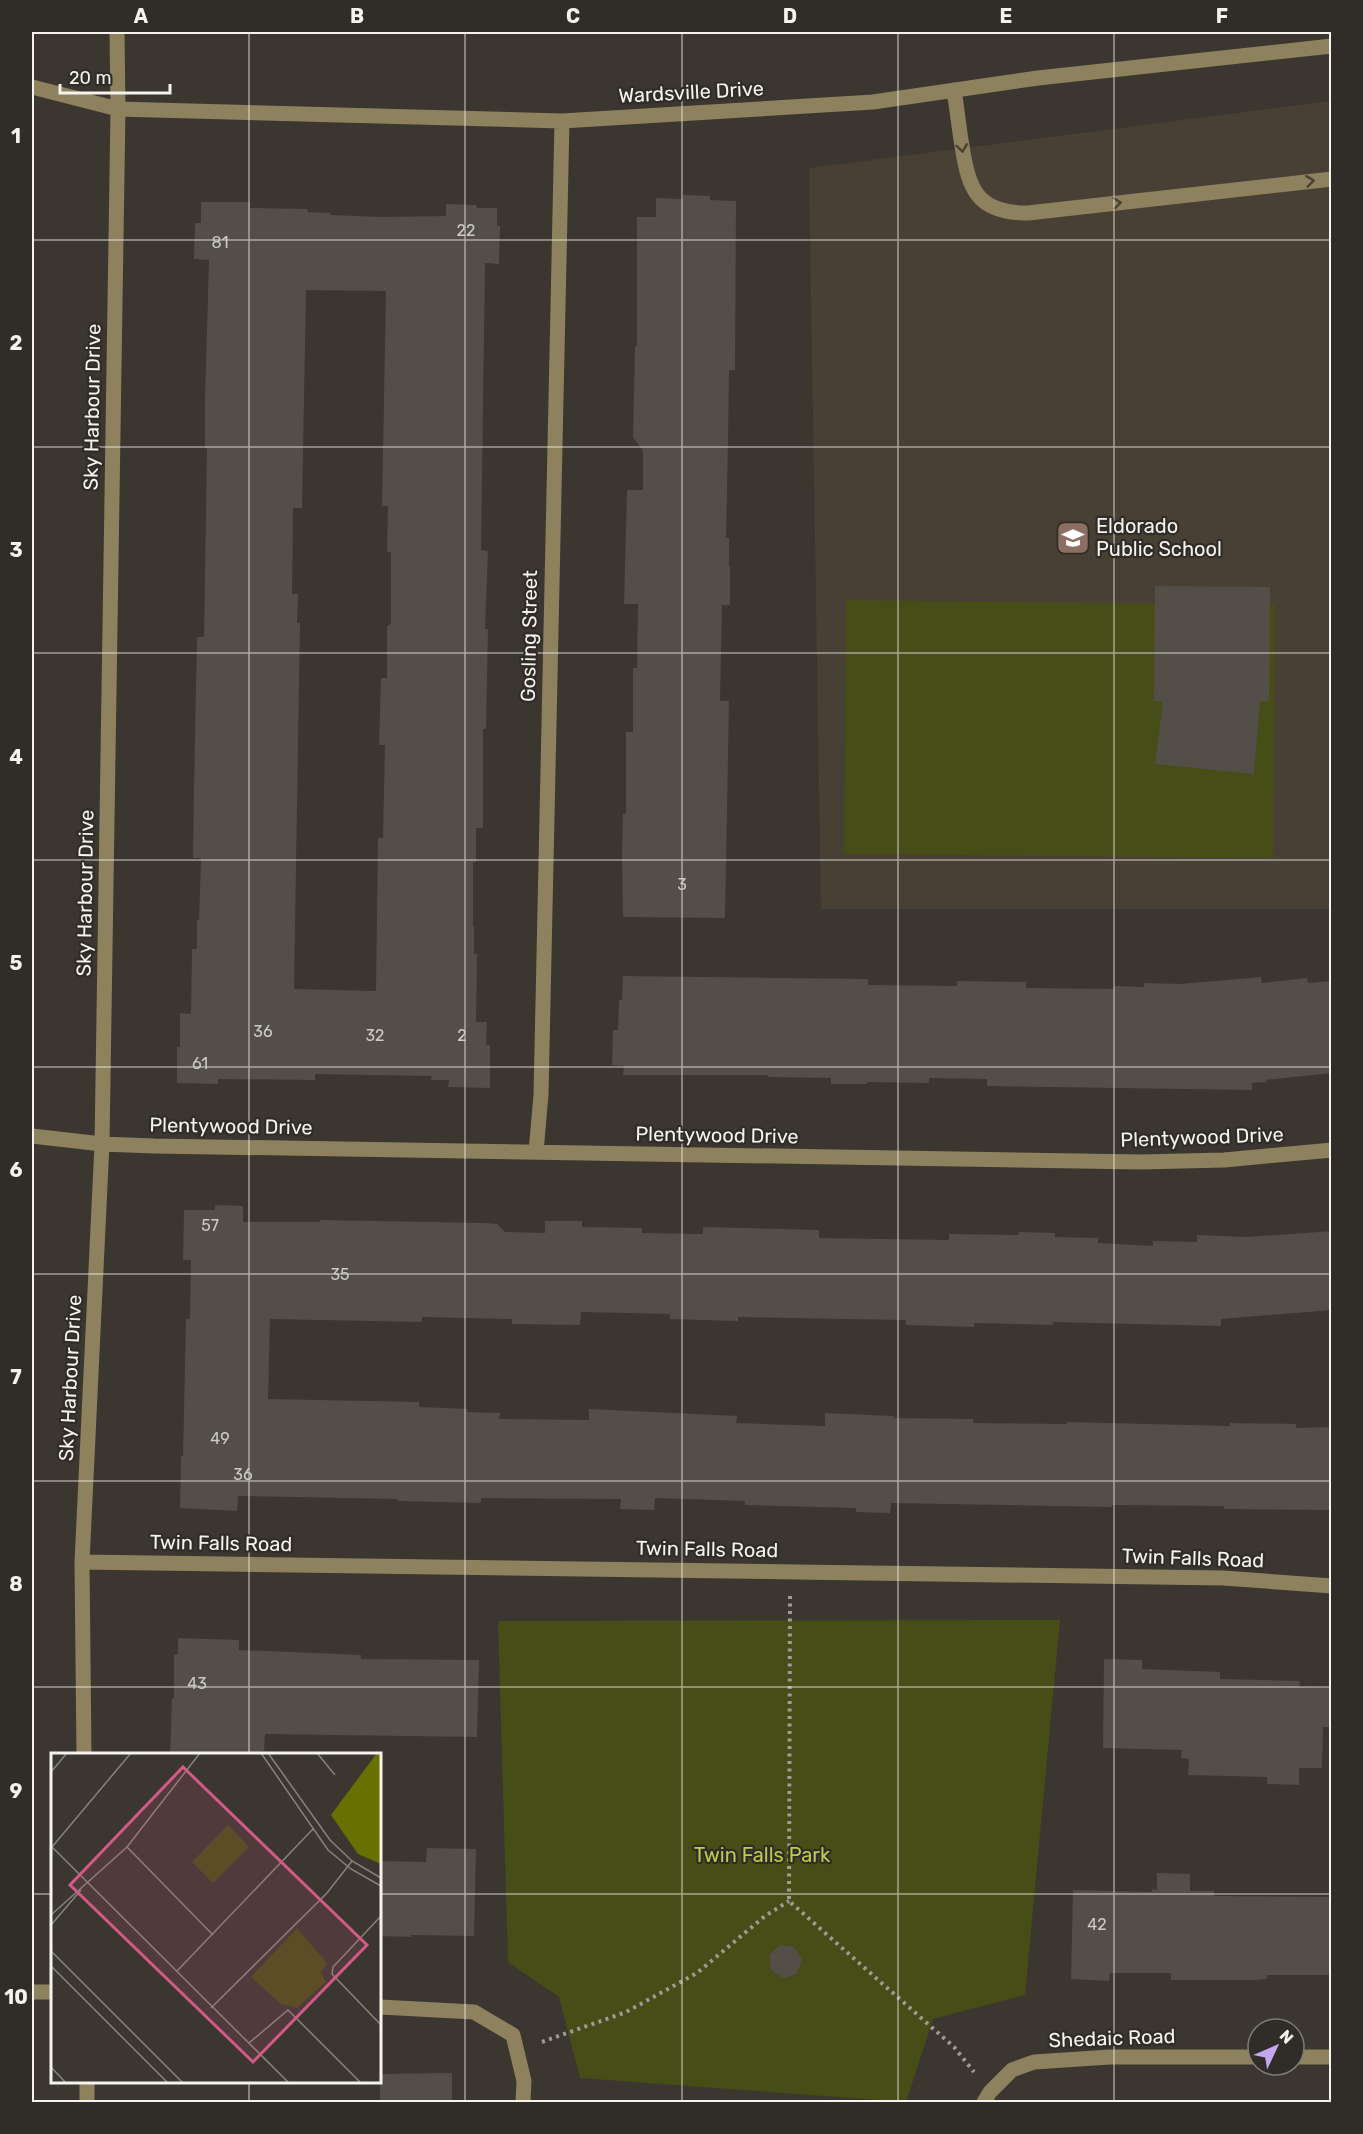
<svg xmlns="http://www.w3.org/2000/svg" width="1363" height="2134" font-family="Rubik,sans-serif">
<rect width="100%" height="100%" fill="#3b3630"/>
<path fill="#484034" d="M 1331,101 L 1331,909 L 821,909 L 809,168 Z"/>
<path fill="#474d17" d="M 846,600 L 1275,605 L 1273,858 L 844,854 Z
M 1060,1620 L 1025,1995 L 933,2019 L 906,2102 L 580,2078 L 559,1997 L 508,1962 L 498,1621 Z"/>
<path fill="#534e48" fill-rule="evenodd" d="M 683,195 L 710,196 L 710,200 L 736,201 L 735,370 L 729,370 L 728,443 L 726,538 L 729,538 L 729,566 L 730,566 L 730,605 L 722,605 L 720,701 L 729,701 L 725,918 L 623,917 L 622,852 L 623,814 L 626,814 L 626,732 L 633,732 L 633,668 L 637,668 L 638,604 L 624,604 L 627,490 L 643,490 L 643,450 L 633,438 L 635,346 L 637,346 L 637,217 L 656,217 L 656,198 L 683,199 Z
M 201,202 L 250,202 L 250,208 L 307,209 L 308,212 L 330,213 L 330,215 L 383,217 L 446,216 L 446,204 L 476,205 L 477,208 L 497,208 L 497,226 L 500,226 L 499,264 L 485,263 L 481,550 L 488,551 L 485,629 L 488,629 L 486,729 L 483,729 L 483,828 L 476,828 L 476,862 L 473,862 L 473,926 L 474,926 L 474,954 L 477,954 L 476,1022 L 487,1022 L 486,1045 L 490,1045 L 490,1088 L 448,1087 L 449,1080 L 431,1080 L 432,1076 L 315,1074 L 315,1080 L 218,1079 L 218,1084 L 177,1083 L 177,1047 L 180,1047 L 180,1013 L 191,1014 L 192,949 L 197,949 L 197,920 L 199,920 L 201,858 L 193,858 L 194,788 L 197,637 L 204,637 L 207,448 L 205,447 L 205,398 L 209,260 L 194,259 L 195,223 L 201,223 ZM 306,290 L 386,291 L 382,506 L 388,506 L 387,552 L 391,552 L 391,624 L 387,626 L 387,678 L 381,678 L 379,745 L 385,745 L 383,838 L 378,838 L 376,991 L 294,989 L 300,623 L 297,623 L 298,594 L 292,594 L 293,508 L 302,508 Z
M 1155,586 L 1270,587 L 1269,701 L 1260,701 L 1254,774 L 1155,764 L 1163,701 L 1154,701 Z
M 623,976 L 868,979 L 868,985 L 957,986 L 957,981 L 1026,982 L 1026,988 L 1114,989 L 1114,986 L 1144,987 L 1144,983 L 1180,984 L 1261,977 L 1262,983 L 1307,978 L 1308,983 L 1332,981 L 1332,1073 L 1266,1080 L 1266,1082 L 1252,1083 L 1252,1090 L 987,1086 L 987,1079 L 929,1078 L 929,1083 L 867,1082 L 867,1084 L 831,1084 L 831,1078 L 768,1077 L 768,1075 L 623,1075 L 624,1066 L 612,1065 L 613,1030 L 618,1030 L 619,1000 L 622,1000 Z
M 215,1205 L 243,1206 L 243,1222 L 320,1222 L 320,1220 L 484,1223 L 497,1224 L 505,1232 L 545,1233 L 545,1221 L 582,1221 L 582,1227 L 642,1228 L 642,1233 L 703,1234 L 703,1227 L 819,1230 L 819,1238 L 949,1240 L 949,1234 L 1019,1235 L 1019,1232 L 1055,1233 L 1055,1237 L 1098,1238 L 1098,1243 L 1153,1246 L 1153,1241 L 1197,1242 L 1197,1235 L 1248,1237 L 1332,1231 L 1332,1310 L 1221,1319 L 1221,1326 L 1053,1322 L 1053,1325 L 974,1323 L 974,1327 L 906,1325 L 906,1320 L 738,1317 L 738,1321 L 670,1319 L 670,1314 L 581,1312 L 580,1325 L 512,1324 L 512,1319 L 422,1317 L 422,1322 L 270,1319 L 268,1399 L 419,1402 L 419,1407 L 467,1409 L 467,1412 L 500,1413 L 499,1419 L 589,1420 L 589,1409 L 737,1416 L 736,1423 L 825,1426 L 825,1413 L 894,1416 L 894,1418 L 973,1419 L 973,1423 L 1067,1424 L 1067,1422 L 1230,1426 L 1230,1423 L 1296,1424 L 1296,1428 L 1332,1427 L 1332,1510 L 1224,1509 L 1224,1506 L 1112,1505 L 1112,1507 L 891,1503 L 890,1513 L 856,1512 L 856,1508 L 745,1505 L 745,1501 L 655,1498 L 654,1510 L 620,1509 L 621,1499 L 481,1498 L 481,1503 L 398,1501 L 398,1499 L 238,1496 L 237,1511 L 180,1508 L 181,1456 L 183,1456 L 186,1319 L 190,1319 L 191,1260 L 183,1260 L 184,1210 L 215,1210 Z
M 178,1638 L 239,1640 L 239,1650 L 361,1655 L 361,1659 L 479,1660 L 477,1737 L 265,1734 L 264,1751 L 262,1751 L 262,1755 L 170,1755 L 172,1698 L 174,1699 L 174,1655 L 178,1654 Z
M 1104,1659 L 1142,1660 L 1142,1669 L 1220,1672 L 1220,1679 L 1300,1681 L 1299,1687 L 1330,1688 L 1329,1727 L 1323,1727 L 1322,1768 L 1299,1768 L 1299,1785 L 1267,1784 L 1267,1777 L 1188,1775 L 1189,1759 L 1181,1758 L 1182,1750 L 1103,1748 Z
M 427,1848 L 476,1849 L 474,1936 L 411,1935 L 411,1937 L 380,1936 L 380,1861 L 426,1862 Z
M 1157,1873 L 1190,1874 L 1190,1891 L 1214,1891 L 1214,1896 L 1332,1897 L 1332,1975 L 1267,1975 L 1267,1979 L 1255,1980 L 1171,1980 L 1171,1973 L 1110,1973 L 1109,1981 L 1071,1979 L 1073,1890 L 1152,1892 L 1152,1889 L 1157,1890 Z
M 780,1945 L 794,1947 L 802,1959 L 797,1974 L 783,1978 L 771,1970 L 769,1955 Z
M 452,2073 L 452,2103 L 380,2103 L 380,2074 Z"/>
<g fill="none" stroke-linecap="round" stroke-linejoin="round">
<path stroke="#9f9b96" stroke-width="4" stroke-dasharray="3 4.5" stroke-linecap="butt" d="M 790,1596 L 789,1901 L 954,2047 L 974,2072
M 542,2042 L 626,2012 L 697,1973 L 765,1916 L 789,1901"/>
<path stroke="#8e815d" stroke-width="15" d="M 32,87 L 118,109 L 562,121 L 873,102 L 1038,78 L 1332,46
M 954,90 C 957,109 959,128 962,146 C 969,191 978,213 1028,213 L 1332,179
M 32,1136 L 102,1144 L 154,1146 L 1141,1162 L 1224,1160 L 1332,1150
M 536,1152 L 541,1095 L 562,121
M 82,1562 L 1223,1578 L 1332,1586
M 84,1754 L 82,1562 L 102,1144 L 118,109 L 117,32
M 32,1992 L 52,1992
M 380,2007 L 474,2012 L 513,2035 L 524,2081 L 523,2102
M 1294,2057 L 1332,2057
M 87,2102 L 87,2082
M 984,2102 L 990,2092 L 1012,2070 L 1034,2062 L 1110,2057 L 1258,2057"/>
</g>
<defs><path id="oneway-chevron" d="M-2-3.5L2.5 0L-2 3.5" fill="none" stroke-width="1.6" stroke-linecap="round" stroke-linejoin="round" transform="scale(1.5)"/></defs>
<g stroke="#484134">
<use href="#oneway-chevron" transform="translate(962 148) rotate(82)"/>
<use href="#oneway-chevron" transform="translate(1310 181) rotate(-7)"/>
<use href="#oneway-chevron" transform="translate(1117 203) rotate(-6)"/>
</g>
<path fill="none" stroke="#f6f3ef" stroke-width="1.5" stroke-opacity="0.55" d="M 249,32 L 249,1754M 465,32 L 465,2102M 682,32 L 682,2102M 898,32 L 898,2102M 1114,32 L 1114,2102M 32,240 L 1332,240M 32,447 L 1332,447M 32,653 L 1332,653M 32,860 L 1332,860M 32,1067 L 1332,1067M 32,1274 L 1332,1274M 32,1481 L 1332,1481M 32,1687 L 1332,1687M 32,1894 L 52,1894M 380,1894 L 1332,1894M 249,2082 L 249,2102"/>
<defs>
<symbol id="school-square" viewBox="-11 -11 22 22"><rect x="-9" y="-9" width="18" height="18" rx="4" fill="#8d6e63" stroke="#302c27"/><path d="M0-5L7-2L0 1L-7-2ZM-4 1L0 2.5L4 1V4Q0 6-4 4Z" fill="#fff"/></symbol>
</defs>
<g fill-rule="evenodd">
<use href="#school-square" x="1054" y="519" width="38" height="38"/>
</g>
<g text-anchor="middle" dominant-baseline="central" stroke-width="4.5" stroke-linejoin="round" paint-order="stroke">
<g font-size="16" fill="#cdcac5">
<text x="466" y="230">22</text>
<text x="220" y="242">81</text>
<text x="682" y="884">3</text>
<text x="263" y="1031">36</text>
<text x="375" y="1035">32</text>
<text x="462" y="1035">2</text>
<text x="200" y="1063">61</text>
<text x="210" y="1225">57</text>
<text x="340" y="1274">35</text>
<text x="220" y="1438">49</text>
<text x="243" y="1474">36</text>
<text x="197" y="1683">43</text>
<text x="1097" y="1924">42</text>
</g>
<g font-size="20" fill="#f6f3ef" stroke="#302c27">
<text transform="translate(691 92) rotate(-3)">Wardsville Drive</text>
<text transform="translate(92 407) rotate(-89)">Sky Harbour Drive</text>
<text transform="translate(529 636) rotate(-89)">Gosling Street</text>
<text transform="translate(85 893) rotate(-89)">Sky Harbour Drive</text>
<text transform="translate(231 1126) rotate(1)">Plentywood Drive</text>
<text transform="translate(717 1135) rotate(1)">Plentywood Drive</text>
<text transform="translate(1202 1137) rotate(-2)">Plentywood Drive</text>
<text transform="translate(70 1378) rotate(-87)">Sky Harbour Drive</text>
<text transform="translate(221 1543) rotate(1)">Twin Falls Road</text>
<text transform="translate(707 1549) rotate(1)">Twin Falls Road</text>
<text transform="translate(1193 1558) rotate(2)">Twin Falls Road</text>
<text transform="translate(1112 2038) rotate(-2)">Shedaic Road</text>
</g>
<g font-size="20" fill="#f6f3ef" stroke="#302c27" text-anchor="start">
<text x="1096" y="526">Eldorado<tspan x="1096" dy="23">Public School</tspan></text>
</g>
<g font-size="20" fill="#becb4d" stroke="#302c27">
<text x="762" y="1855">Twin Falls Park</text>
</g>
</g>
<g transform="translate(51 1753)">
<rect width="330" height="330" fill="#3b3630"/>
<path d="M 177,72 L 198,94 L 162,130 L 141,109 ZM 246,175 L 276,210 L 270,220 L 275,229 L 246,255 L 230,251 L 200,224 Z" fill="#474d17"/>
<path d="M 326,0 L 330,0 L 330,111 L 307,101 L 280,62 Z" fill="#687100"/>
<path fill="none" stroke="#86827c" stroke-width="1.5" d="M 210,0 L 277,97 L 300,116 L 330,133M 217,0 L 279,87 L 301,108 L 330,125M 266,0 L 284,22M 0,19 L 16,0M 0,93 L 238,330M 1,94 L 80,0M 76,94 L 162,182M 0,162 L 76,94 L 149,0M 330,163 L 282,214 L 281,221 L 330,272M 0,172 L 30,137M 0,198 L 132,330M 0,213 L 117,330M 126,218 L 262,76M 160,255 L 276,140 L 301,108M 198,290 L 237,257 L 310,330M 0,314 L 15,330"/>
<path fill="#d25a87" fill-opacity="0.15" stroke="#d25a87" stroke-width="3" d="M 132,14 L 316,192 L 202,309 L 19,132 Z"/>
<rect width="330" height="330" fill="none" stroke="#f6f3ef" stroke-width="3"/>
</g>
<rect width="1363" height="2134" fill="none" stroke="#302c27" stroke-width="66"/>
<g transform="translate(1276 2047) rotate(46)"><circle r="28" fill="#302c27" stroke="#7f7c77" stroke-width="1.5"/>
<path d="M0-4.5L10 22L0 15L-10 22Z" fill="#c5a7f1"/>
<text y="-9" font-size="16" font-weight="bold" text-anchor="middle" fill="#f6f3ef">N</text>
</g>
<path d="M60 84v9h110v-9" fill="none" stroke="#f6f3ef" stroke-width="3"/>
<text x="69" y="84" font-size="18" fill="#f6f3ef" stroke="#302c27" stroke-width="4.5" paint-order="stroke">20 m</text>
<rect x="33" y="33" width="1297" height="2068" fill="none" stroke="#f6f3ef" stroke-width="2"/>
<g font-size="20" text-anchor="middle" font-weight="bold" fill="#f6f3ef">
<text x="141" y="23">A</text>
<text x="357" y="23">B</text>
<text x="573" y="23">C</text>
<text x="790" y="23">D</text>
<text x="1006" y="23">E</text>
<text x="1222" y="23">F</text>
<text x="16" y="143">1</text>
<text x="16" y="350">2</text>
<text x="16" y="557">3</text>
<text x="16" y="764">4</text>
<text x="16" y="970">5</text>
<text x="16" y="1177">6</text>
<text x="16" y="1384">7</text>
<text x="16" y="1591">8</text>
<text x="16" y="1798">9</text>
<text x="16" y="2004">10</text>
</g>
</svg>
